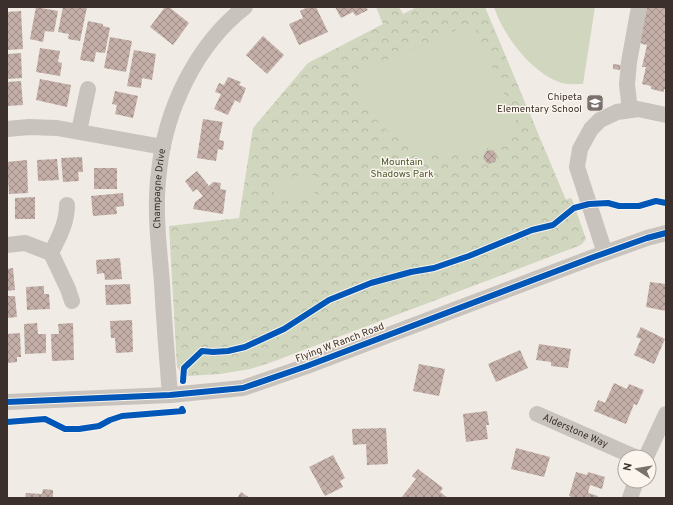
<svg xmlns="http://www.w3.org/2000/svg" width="673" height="505" font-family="Overpass,sans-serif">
<defs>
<pattern id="park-crowns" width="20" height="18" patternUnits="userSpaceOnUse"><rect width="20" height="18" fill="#d1d6bf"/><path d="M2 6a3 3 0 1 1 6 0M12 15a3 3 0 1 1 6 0" fill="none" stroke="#b4b8a4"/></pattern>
<pattern id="building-cross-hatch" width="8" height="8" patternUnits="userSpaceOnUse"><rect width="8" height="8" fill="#c3afa7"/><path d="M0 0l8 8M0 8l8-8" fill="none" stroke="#a08f88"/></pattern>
</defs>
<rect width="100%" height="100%" fill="#f0ebe5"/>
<path fill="url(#park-crowns)" d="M 376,7 L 399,7 L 403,14 L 417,7 L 485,7 L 566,200 L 570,198 L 572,199 L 586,239 L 581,245 L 272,362 L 250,369 L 220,374 L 188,376 L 182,373 L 177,367 L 169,226 L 239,218 L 253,128 L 308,63 L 383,24 Z"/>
<path fill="#d1d6bf" d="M 494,7 L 595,7 L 583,84 C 575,84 566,85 559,82 C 530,71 503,35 494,7 Z
M 468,25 L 475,28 L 521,132 C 507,141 484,151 467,154 C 426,160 384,139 364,102 C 359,93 358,83 356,73 Z
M 313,175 L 315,199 L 274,202 L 273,178 Z"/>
<path fill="url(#building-cross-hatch)" d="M 36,7 L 58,11 L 54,32 L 45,31 L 43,42 L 30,39 Z
M 63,7 L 87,7 L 80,41 L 68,39 L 69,34 L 58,32 Z
M 165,7 L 169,7 L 189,23 L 173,45 L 150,27 Z
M 308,7 L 316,7 L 328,32 L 299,45 L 289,24 L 303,18 L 300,11 Z
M 335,7 L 366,7 L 368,10 L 356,16 L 353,12 L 341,18 Z
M 647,7 L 666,7 L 666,90 L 664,89 L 664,92 L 651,89 L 651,86 L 642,84 L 646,67 L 642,67 L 647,45 L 639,43 Z
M 21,11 L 23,49 L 7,50 L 7,12 Z
M 88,21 L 103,24 L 103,26 L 110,28 L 105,53 L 96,52 L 94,62 L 80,60 Z
M 263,36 L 284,55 L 267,74 L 246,55 Z
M 110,37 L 132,41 L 126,72 L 104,68 Z
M 40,48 L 60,51 L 58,62 L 62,63 L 60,76 L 36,72 Z
M 134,50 L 156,54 L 152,80 L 142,78 L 141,88 L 127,86 Z
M 21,53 L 22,78 L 7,79 L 7,54 Z
M 613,64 L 621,65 L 620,70 L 613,69 Z
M 228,77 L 241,82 L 239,85 L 246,88 L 240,103 L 235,100 L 228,115 L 214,109 L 221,94 L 215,92 L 219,83 L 224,85 Z
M 40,79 L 71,85 L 67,107 L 36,100 Z
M 21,81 L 23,105 L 7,106 L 7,82 Z
M 115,91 L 138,96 L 133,118 L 115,114 L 117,105 L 112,104 Z
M 203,119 L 223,122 L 219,140 L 224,141 L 223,150 L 218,149 L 216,161 L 197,158 Z
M 493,150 L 497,155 L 495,162 L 488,164 L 483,158 L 486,151 Z
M 82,157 L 83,172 L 78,172 L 79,181 L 63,182 L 61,158 Z
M 57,159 L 59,180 L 38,181 L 37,160 Z
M 27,160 L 28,193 L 9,194 L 7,162 Z
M 94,168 L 117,168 L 117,189 L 94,189 Z
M 197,171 L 209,186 L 213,182 L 221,183 L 220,189 L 226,190 L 223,214 L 193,209 L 195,202 L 203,196 L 197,189 L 193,192 L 185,181 Z
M 123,193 L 124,206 L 116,207 L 117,214 L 93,216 L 91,196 Z
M 35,197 L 35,219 L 15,219 L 15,198 Z
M 120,258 L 122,279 L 105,280 L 104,273 L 97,274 L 96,260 Z
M 13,268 L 15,290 L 7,291 L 7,269 Z
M 650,282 L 666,284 L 666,311 L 646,307 Z
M 130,284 L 131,304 L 106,305 L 105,285 Z
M 44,286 L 44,294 L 49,294 L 50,309 L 27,310 L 26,287 Z
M 7,296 L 15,296 L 17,317 L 7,318 Z
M 132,320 L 133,352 L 116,353 L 115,338 L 111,338 L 110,321 Z
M 37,323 L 38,334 L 46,334 L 46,353 L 25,354 L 24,324 Z
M 73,323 L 74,360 L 52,361 L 51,334 L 59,334 L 58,324 Z
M 641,327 L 665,339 L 654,364 L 634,355 L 641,339 L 636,337 Z
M 20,333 L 21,357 L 17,357 L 17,362 L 7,363 L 7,334 Z
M 539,344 L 571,349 L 568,368 L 551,366 L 551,362 L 536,360 Z
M 520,350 L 528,368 L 496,382 L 488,364 Z
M 419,364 L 445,369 L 439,396 L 413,391 Z
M 614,383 L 627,389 L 629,384 L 644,390 L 637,405 L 634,404 L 626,424 L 594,411 L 598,400 L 605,403 Z
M 487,411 L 489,425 L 486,425 L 488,439 L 466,442 L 463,414 Z
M 386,428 L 388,464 L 367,465 L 366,444 L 353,445 L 352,429 Z
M 516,448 L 550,457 L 544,477 L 511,469 Z
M 333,455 L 345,478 L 340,481 L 343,487 L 325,496 L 309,467 Z
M 418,469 L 443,488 L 440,492 L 448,498 L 401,498 L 416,479 L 412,476 Z
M 576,472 L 587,475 L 588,472 L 605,477 L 602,489 L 590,485 L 588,493 L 598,496 L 597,498 L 574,498 L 569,496 Z
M 43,489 L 53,490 L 53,498 L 25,498 L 26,493 L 42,494 Z
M 241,492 L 250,498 L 237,498 Z"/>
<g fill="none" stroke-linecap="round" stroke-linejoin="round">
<g stroke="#c9c3be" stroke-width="16">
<path d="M 630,110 L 627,85 L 629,62 L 639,7"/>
<path d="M 7,129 L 29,127 L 57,128 L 163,147"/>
<path d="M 79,131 L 88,89"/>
<path d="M 7,245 L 25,243 L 51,253 L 68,289 L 72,301"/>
<path d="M 51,253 C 59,237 67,223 67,205"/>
<path d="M 605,253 L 577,167 L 580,149 L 591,129 L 600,120 L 617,112 L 638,109 L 666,115"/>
<path id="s1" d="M 170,395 C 167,358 164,321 162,283 C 159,246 154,209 159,172 C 165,110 196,45 245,7"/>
<path d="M 7,402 L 170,395 L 243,388 L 307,366 L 591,258 L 647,238 L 666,233"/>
<path id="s2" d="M 537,414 L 635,457"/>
<path d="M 646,457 L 666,414"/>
<path d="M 630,498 L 636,481"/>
</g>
<defs>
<path id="cycleway" d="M 183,381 L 184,368 L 202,351 L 213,352 L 228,351 L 245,347 L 284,329 L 329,300 L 371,283 L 411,272 L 434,268 L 469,256 L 532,230 L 553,225 L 574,208 L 589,204 L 608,203 L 619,206 L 639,206 L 656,201 L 666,203
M 7,402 L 170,395 L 243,388 L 307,366 L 591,258 L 647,238 L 666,233
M 7,422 L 45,419 L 65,429 L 79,429 L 99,426 L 110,420 L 122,416 L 183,411 L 182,409"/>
</defs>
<use href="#cycleway" stroke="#fbf5ee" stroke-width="8"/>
<use href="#cycleway" stroke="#0057b8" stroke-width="6"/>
</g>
<defs>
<symbol id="school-square" viewBox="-11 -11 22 22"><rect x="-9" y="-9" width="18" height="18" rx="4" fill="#7a716c" stroke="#fbf5ee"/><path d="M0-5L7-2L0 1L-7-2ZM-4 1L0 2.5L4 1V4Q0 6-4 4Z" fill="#fff"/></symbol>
</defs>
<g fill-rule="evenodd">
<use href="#school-square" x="585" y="93" width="20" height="20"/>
</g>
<g text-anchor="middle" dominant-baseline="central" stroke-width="3" stroke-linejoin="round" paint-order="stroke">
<g font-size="10" fill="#3b302b" stroke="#fbf5ee" text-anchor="end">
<text x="582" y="97">Chipeta<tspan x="582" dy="12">Elementary School</tspan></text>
</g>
<g font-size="10" fill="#4a5a2e" stroke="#fbf5ee">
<text x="402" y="162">Mountain<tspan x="402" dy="12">Shadows Park</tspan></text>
</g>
<g font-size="10" fill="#3b302b" stroke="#fbf5ee">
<text stroke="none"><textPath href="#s1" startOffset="207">Champagne Drive</textPath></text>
<text transform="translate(340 343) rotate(-21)">Flying W Ranch Road</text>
<text stroke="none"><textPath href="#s2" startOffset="42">Alderstone Way</textPath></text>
</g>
</g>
<rect width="673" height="505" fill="none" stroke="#3b302b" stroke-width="16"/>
<g transform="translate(637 469) rotate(282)"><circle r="19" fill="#fbf5ee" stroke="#aea6a0"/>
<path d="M0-3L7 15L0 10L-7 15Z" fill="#7a716c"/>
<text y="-6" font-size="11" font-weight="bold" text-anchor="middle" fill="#3b302b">N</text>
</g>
</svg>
